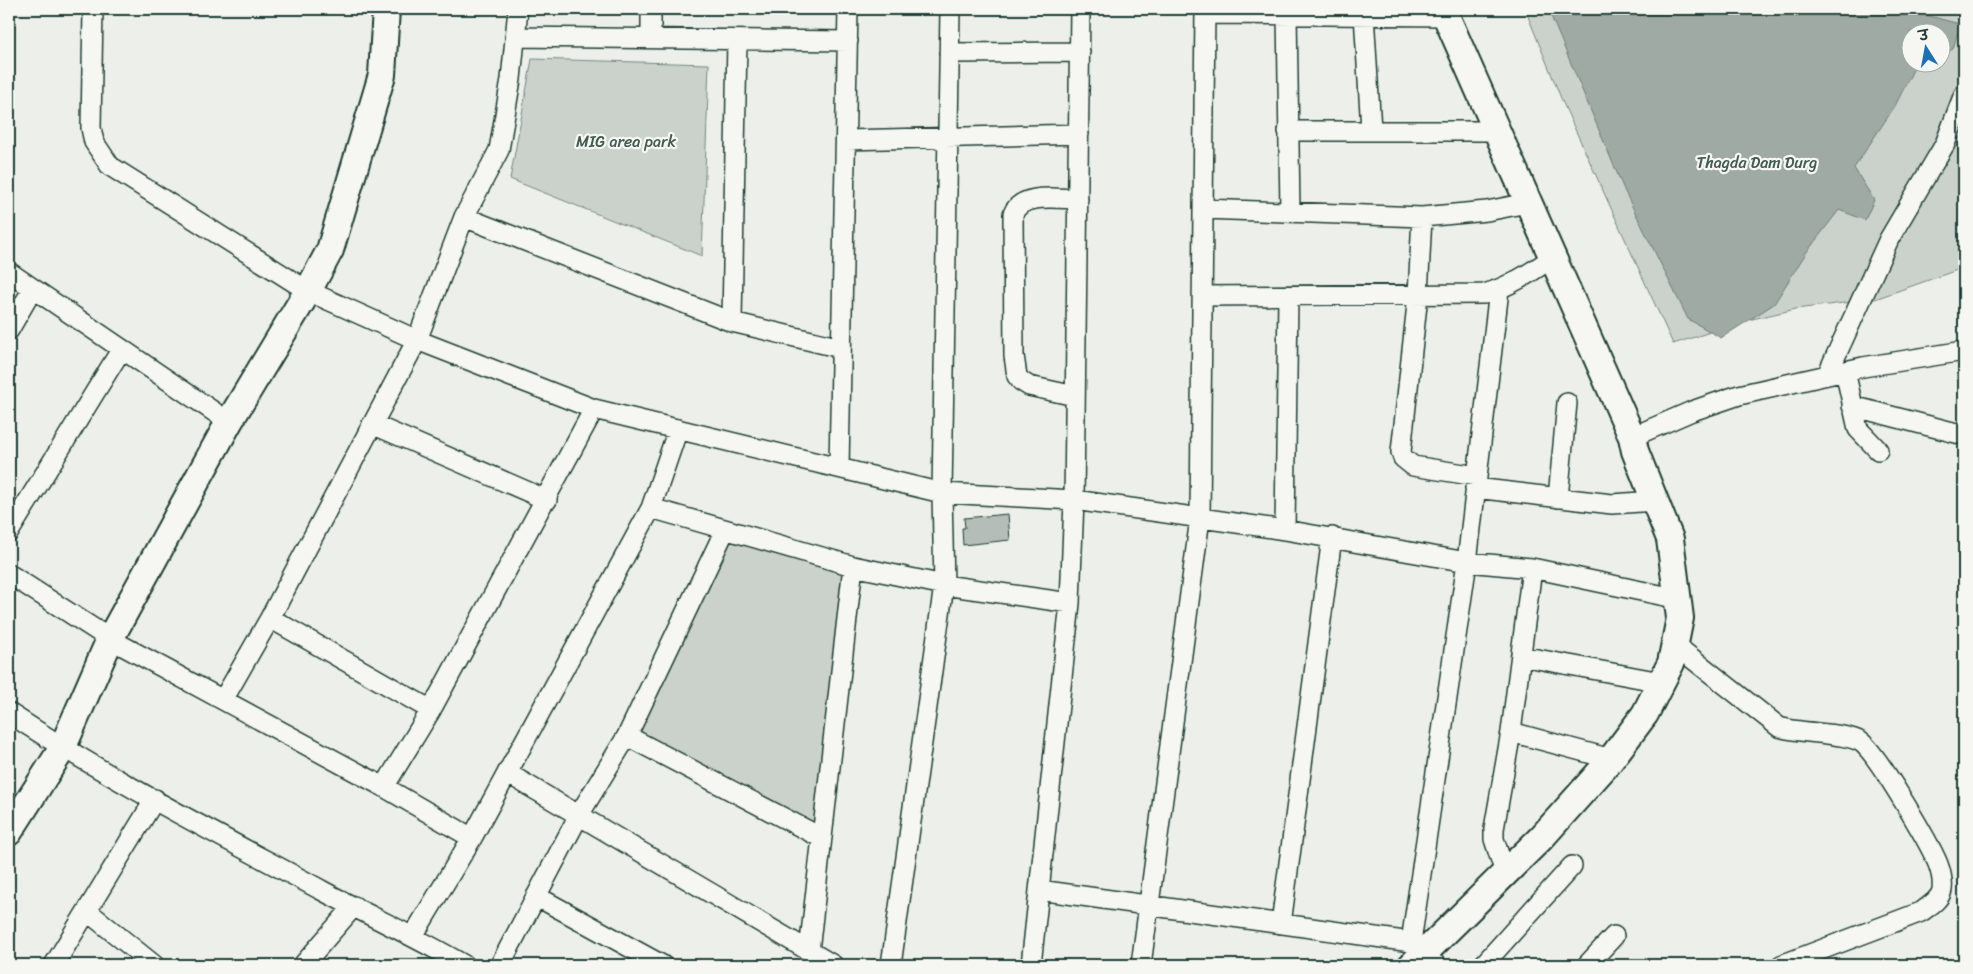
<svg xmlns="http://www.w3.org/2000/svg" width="1973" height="974" font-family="Sriracha,'Playpen Sans Deva',sans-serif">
<rect width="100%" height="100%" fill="#edefea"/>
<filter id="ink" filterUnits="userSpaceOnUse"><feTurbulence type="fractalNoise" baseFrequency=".02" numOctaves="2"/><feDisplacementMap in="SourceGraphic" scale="10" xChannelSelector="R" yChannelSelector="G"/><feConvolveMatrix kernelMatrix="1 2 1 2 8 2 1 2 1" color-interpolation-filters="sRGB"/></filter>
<g filter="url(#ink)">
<path fill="#cbd2cc" stroke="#758880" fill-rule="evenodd" d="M 1525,9 L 1964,9 L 1964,270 L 1960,269 L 1875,299 L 1796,309 L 1748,320 L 1673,344 L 1563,103 ZM 1910,32 L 1940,32 L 1940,62 L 1910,62 Z
M 532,59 L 709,64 L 702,256 L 510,179 Z
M 725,530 L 853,566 L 822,838 L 627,736 Z"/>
<path fill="#9faaa4" stroke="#6c7e77" d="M 1548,9 L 1902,9 L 1960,24 L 1953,49 L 1941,55 L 1940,32 L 1910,32 L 1910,62 L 1923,63 L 1915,66 L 1895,106 L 1854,168 L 1874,200 L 1865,220 L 1839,210 L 1806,253 L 1774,304 L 1721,338 L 1688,319 L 1625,192 Z"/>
<path fill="#b4bdb8" stroke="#1f3d34" d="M 1008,514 L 1010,540 L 963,545 L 962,528 L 965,528 L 964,518 Z"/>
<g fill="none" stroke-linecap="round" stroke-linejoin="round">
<defs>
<path id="street" d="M 93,9 L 91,128 L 94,142 L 110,166 L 308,291 L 417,340 L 594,409 L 942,493 L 1074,500 L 1285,530 L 1467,562 L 1532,568 L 1679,599
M 651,9 L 651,38
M 1205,14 L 1446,16
M 1287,14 L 1290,211
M 1364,14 L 1371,130
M 515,37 L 848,41
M 949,53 L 1080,52
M 1288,131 L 1496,131
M 846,140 L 1079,134
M 1204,209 L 1422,217 L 1487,211 L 1527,203
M 464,217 L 732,322 L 841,348
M 1422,217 L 1418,295 L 1401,452 L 1403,458 L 1413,466 L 1477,476
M 9,272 L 229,422
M 1204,296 L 1484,294 C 1509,287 1530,273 1552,258
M 732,322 L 737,40
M 9,330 L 32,290
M 1845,371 L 1858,429 L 1878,450
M 1827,375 L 1889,239 L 1945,144 L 1964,94
M 1075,396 L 1029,386 L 1021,381 L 1017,376 L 1014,356 L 1013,214 C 1021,192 1059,199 1078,199
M 1852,406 L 1964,435
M 372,424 L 547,500
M 1632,437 L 1692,411 L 1739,395 L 1863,367 L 1964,351
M 839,467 L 848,9
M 1475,488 L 1612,504 L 1655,501
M 1558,498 L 1567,403
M 651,508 L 678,429
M 1285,530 L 1288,296
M 9,532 L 121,350
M 9,574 L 110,639 L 384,787 L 472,838
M 270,618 L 431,710
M 1675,645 L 1779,727 C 1801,734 1845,732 1861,742 C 1877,753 1930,844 1938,864 C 1941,872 1943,882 1942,890 C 1940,900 1929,906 1921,912 L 1781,965
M 1521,656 L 1661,682
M 223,700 L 270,618 L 417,340 L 464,217 L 499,150 L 511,79 L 518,9
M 9,713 C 109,779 217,834 323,891 C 370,916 418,938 464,965
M 1511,732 L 1611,759
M 627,736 L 822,838
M 507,773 L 833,965
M 384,787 L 431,710 L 594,409
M 1505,873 L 1494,839 L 1494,829 L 1511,732 L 1532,568
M 1039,890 L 1411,942 L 1423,946
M 536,896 L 662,965
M 87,911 L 154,965
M 1281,924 L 1332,537
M 413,936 L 472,838 L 651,508 L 853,566 L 944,585 L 1070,603
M 1411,942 L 1467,562 L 1499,290
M 809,951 L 853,566
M 1421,955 L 1436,965
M 54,965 L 155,799
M 303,965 L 354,906
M 500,965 L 579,815 L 627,736 L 725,530
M 891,965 L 944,585 L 942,493 L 950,9
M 1031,965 L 1070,603 L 1074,500 L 1080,9
M 1141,965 L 1200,518 L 1205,9
M 1483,965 L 1572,866
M 1587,965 L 1614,936"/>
<path id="secondary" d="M 9,832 L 62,749 L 110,639 L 229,422 L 308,291 L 330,250 L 382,75 L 386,9
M 1412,965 L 1542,837 L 1609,762 L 1645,714 L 1671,663 L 1680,618 L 1670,539 L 1635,451 L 1632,437 L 1443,9"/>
</defs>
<use href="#street" stroke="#1f3d34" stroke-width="22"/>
<use href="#secondary" stroke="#1f3d34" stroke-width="30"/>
<use href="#street" stroke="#f6f6f2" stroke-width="19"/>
<use href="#secondary" stroke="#f6f6f2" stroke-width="26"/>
</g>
</g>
<g text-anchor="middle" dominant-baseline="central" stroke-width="4.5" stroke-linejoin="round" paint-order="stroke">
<g font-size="16" fill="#415b52" stroke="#f6f6f2">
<text x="626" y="141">MIG area park</text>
<text x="1757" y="162">Thagda Dam Durg</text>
</g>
</g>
<rect width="1973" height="974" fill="none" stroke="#f6f6f2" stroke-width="30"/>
<rect x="15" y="15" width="1943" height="944" fill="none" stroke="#1f3d34" stroke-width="2" filter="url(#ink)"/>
<g transform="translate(1926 48) rotate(349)"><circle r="24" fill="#f6f6f2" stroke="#a0aca6"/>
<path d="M0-4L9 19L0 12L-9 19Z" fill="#1f6fb2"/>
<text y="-8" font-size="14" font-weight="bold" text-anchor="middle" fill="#1f3d34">उ</text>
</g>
</svg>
